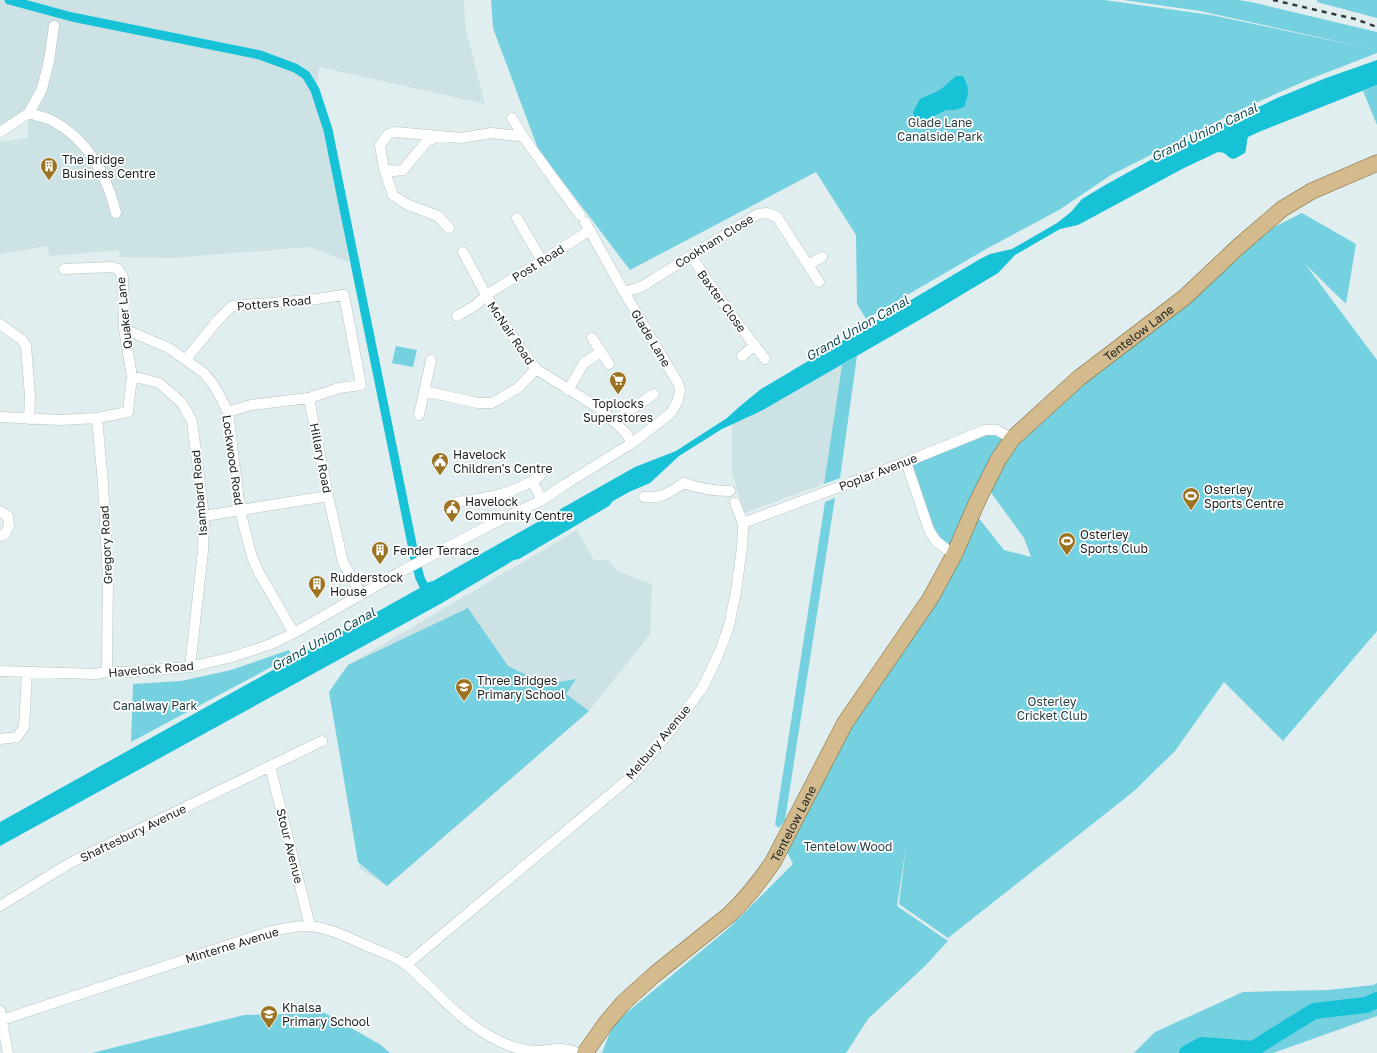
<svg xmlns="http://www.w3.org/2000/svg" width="1377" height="1053" font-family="'Golos Text',sans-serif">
<rect width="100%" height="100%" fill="#e1eef0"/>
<path fill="#cce2e5" d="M 0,0 L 464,0 L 465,26 L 485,104 L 319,67 L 316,103 L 328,136 L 349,262 L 309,247 L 171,258 L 120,257 L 119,250 L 50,256 L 46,246 L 0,254 L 0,142 L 28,138 L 28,115 L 0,127 Z
M 842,365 L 824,484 L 744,513 L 732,473 L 732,424 L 761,411 Z
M 577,530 L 594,560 L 608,560 L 617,571 L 652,584 L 650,634 L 589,711 L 387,886 L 360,869 L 329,692 L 348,665 Z"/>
<path fill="#75d1df" d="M 491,0 L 1104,0 L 1211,15 L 1377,50 L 1377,53 L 1305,81 L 1242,109 L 1111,175 L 1059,210 L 988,248 L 866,319 L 857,304 L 856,235 L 816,172 L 630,270 L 538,149 L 493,28 Z
M 1123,0 L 1238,0 L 1251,2 L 1377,32 L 1377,50 L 1200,11 Z
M 1317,0 L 1377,0 L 1377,18 L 1317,2 Z
M 1377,85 L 1377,125 L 1363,91 Z
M 1302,213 L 1356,244 L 1346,304 L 1306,265 L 1377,360 L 1377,631 L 1283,741 L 1224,682 L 1175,751 L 1133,792 L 948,938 L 899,904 L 906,846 L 897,906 L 948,941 L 924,967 L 868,1019 L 846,1053 L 602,1053 L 613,1024 L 729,928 L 793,864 L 783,844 L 813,784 L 905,649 L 977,516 L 1004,550 L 1031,557 L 1024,538 L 992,494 L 989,484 L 1001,458 L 1077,387 L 1262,233 Z
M 396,346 L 417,350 L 413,367 L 392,363 Z
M 857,356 L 840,478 L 824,484 L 842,365 Z
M 985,430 L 1012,439 L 954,555 L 936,541 L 906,462 Z
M 835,498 L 785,820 L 779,828 L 775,825 L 825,502 Z
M 468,608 L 508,666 L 541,682 L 542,685 L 576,679 L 566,694 L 589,711 L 387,886 L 358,862 L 329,692 L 348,665 Z
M 289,650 L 292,656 L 131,742 L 133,684 L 181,681 L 231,670 Z
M 1377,983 L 1377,1016 L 1273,1053 L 1134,1053 L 1155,1032 L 1243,992 L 1328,990 L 1373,985 Z
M 325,1013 L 381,1045 L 390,1053 L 92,1053 L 244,1015 Z"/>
<path fill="#17c2d7" d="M 1377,60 L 1377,85 L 1261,131 L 1248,137 C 1246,143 1247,147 1245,153 L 1234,159 L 1230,158 L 1224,153 L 1218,152 L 1184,168 L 1078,225 L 1060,229 L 1015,255 L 998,273 L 928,315 L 761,411 L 722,429 L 679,456 L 650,483 L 629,492 L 613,501 L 609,506 L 519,559 L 514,560 L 442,603 L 0,846 L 0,822 L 418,589 L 429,582 L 433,581 L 635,467 L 676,451 L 727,418 L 739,407 L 761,389 L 980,259 L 990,254 L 1012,249 L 1057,223 L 1071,212 L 1082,199 L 1107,184 L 1156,157 L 1277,98 L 1326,78 Z
M 956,76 L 963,76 C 970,89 969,93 964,107 L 955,110 L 946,110 L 924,121 L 918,121 L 914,117 L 913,112 L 920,99 L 940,90 Z"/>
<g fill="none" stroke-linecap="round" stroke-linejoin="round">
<path stroke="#17c2d7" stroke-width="9" d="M 9,0 L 72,17 L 260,55 L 295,68 L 306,75 L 315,90 L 328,130 L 415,559 L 420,578 L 429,596"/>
<path stroke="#17c2d7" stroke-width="16" d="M 1187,1053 L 1202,1045 L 1253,1049 L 1314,1011 L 1366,1005 L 1377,1000"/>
<defs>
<path id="street" d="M 29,113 C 36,116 46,117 53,121 C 88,140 107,176 116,213
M 512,118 L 524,138 L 580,215
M 0,132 L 29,113 L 42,89 L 49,61 L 54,26
M 440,136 L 427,141 L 403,170 L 394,171 L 384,169 L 380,146 L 388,134 L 396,132 L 462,138 L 491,133 L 518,136 L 522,135
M 384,169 L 393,195 L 406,204 L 438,216 L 449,228
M 517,218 L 542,261
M 463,252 L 486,295 L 519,346 L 536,369 L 602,410 L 626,433 L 632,443
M 691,256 L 727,309 L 765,359
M 808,265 L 822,257
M 624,292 L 641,287 L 758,214 L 767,213 L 777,217 L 819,282
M 457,316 L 476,305 L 486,295 L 542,261 L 590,230
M 0,324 L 22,340 L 26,346 L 30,396 L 29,419
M 124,329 L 169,348 L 204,373 L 215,387 L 228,412 L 240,510 L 252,557 L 258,571 L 294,633
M 592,338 L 609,364
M 742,356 L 755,345
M 186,359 L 218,320 L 232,306 L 309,300 L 344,295 L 361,385 L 339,388 L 309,398
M 132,376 L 159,383 L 182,403 L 192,421 L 204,516 L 203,551 L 190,667
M 568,390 L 584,363 L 601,352
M 424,391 L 478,403 L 492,403 L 518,388 L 536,369
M 228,412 L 251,405 L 309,398 L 328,496 L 343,562 L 361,595
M 419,415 L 431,360
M 0,417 L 60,420 L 97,418 L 128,412 L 132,376 L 124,329 L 123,277 L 118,269 L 112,267 L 64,269
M 97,418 L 103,483 L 108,579 L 107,672
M 614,421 L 654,394
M 906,462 L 929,530 L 936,541 L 954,555
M 532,481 L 542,500
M 644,497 C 662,499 670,492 684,483 C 700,489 713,491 730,491
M 457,502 C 488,498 513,494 540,476
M 0,511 L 8,516 L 9,526 L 5,534 L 0,536
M 204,516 L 328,496
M 743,523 L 906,462 L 985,430 L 997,430 L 1012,439
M 0,671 L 95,674 L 107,672 L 125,672 L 190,667 L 232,657 L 271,644 L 294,633 L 402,571 L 490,525 L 542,500 L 564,485 L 632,443 L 671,413 L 678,400 L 680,390 L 678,383 L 624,292 L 585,222
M 0,739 L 17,737 L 24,727 L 27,672
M 270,766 L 310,926
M 0,906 L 70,863 L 322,741
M 406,965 L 632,776 L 672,729 L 703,687 L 719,653 L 729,626 L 736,591 L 742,548 L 743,529 L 743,523 L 735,503
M 0,1011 L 8,1053
M 2,1020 L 268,932 C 282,929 296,925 310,926 C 331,928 353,940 372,948 C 384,953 398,957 408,966 C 439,994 461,1023 501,1042 C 512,1047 523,1051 536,1051 C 553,1050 560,1046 577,1053"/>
<g id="primary">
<path id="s1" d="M 585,1053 L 606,1023 L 624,1002 L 654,975 L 729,915 C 746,899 760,881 773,862 L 845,723 L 930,599 L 954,555 L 977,502 L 998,460 L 1012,439 L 1079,378 L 1185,297 L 1238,247 L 1282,209 L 1312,191 L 1377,163"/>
</g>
</defs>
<use href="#street" stroke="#b7c4c6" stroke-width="11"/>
<use href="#primary" stroke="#7f6736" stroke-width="17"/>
<use href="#street" stroke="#fff" stroke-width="10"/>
<use href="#primary" stroke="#d3bb8d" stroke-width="16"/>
<path stroke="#343a3b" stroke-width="2.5" stroke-dasharray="5 5" stroke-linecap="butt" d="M 1273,0 L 1355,19 L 1377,27"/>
</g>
<defs>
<symbol id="building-pin" viewBox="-11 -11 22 30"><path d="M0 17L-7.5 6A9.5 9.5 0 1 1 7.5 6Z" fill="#9c7320" stroke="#fff"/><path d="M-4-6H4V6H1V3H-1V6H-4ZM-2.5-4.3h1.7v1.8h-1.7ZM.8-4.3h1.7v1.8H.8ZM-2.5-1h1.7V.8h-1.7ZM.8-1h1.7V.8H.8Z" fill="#fff"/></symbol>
<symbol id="supermarket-pin" viewBox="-11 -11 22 30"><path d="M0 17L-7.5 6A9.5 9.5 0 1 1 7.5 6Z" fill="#9c7320" stroke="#fff"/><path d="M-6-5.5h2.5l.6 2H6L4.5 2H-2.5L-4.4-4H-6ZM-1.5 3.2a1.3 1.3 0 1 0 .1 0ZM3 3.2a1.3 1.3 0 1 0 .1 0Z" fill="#fff"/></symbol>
<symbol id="civic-pin" viewBox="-11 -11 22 30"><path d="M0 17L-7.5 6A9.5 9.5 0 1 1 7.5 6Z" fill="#9c7320" stroke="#fff"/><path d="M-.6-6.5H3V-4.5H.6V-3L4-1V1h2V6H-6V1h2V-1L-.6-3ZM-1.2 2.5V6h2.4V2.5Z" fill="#fff"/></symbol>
<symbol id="stadium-pin" viewBox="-11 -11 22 30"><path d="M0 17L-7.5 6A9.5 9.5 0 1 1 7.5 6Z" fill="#9c7320" stroke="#fff"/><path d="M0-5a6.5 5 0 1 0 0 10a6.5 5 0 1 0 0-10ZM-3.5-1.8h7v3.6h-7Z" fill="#fff"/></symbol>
<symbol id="school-pin" viewBox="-11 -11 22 30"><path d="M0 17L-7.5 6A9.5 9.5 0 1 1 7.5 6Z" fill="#9c7320" stroke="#fff"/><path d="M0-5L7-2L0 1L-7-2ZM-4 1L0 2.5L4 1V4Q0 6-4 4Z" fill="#fff"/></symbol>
</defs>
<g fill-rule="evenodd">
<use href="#building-pin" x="39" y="156" width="20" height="27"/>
<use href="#supermarket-pin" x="608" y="370" width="20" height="27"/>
<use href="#civic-pin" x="430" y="451" width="20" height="27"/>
<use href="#stadium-pin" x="1181" y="486" width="20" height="27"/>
<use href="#civic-pin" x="442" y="498" width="20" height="27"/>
<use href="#stadium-pin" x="1057" y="531" width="20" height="27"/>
<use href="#building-pin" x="370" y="540" width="20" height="27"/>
<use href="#building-pin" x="307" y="574" width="20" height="27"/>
<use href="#school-pin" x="454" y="677" width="20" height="27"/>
<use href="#school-pin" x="259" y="1004" width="20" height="27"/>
</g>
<g text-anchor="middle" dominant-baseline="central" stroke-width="3.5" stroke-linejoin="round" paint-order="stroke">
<g font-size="12" fill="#263f43" stroke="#fff">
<text x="940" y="122">Glade Lane<tspan x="940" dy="14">Canalside Park</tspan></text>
<text x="1052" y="701">Osterley<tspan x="1052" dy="14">Cricket Club</tspan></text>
<text x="155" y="705">Canalway Park</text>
<text x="848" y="846">Tentelow Wood</text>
</g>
<g font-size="12" fill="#1b2021" stroke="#fff" text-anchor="start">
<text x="62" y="159">The Bridge<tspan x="62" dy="14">Business Centre</tspan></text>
<text x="618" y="403" text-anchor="middle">Toplocks<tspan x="618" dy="14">Superstores</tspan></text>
<text x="453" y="454">Havelock<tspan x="453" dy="14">Children's Centre</tspan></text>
<text x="1204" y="489">Osterley<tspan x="1204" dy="14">Sports Centre</tspan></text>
<text x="465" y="501">Havelock<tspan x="465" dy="14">Community Centre</tspan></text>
<text x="1080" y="534">Osterley<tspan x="1080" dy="14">Sports Club</tspan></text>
<text x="393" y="550">Fender Terrace</text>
<text x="330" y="577">Rudderstock<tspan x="330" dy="14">House</tspan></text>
<text x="477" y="680">Three Bridges<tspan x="477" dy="14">Primary School</tspan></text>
<text x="282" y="1007">Khalsa<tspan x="282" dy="14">Primary School</tspan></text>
</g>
<g font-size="12" fill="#1b2021" stroke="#fff">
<text transform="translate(714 241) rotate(-32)">Cookham Close</text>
<text transform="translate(538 263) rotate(-32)">Post Road</text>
<text transform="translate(722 301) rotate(54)">Baxter Close</text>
<text transform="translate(274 303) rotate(-5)">Potters Road</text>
<text transform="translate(124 313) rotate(-96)">Quaker Lane</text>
<text stroke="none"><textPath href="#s1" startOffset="922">Tentelow Lane</textPath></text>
<text transform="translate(511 333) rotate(56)">McNair Road</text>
<text transform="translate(651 338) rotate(59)">Glade Lane</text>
<text transform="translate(321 458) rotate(79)">Hillary Road</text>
<text transform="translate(233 460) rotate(82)">Lockwood Road</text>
<text transform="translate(878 472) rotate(-21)">Poplar Avenue</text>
<text transform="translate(199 493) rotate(-95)">Isambard Road</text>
<text transform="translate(106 545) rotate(-93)">Gregory Road</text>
<text transform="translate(151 669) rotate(-5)">Havelock Road</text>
<text transform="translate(658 742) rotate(-50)">Melbury Avenue</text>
<text stroke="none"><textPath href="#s1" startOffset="313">Tentelow Lane</textPath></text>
<text transform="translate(133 833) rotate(-26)">Shaftesbury Avenue</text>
<text transform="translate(290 846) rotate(76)">Stour Avenue</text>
<text transform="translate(232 945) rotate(-17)">Minterne Avenue</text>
</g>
<g font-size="13" font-style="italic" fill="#12515a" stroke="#fff">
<text transform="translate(1204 132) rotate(-26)">Grand Union Canal</text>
<text transform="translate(857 328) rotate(-30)">Grand Union Canal</text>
<text transform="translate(323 639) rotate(-29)">Grand Union Canal</text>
</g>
</g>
</svg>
